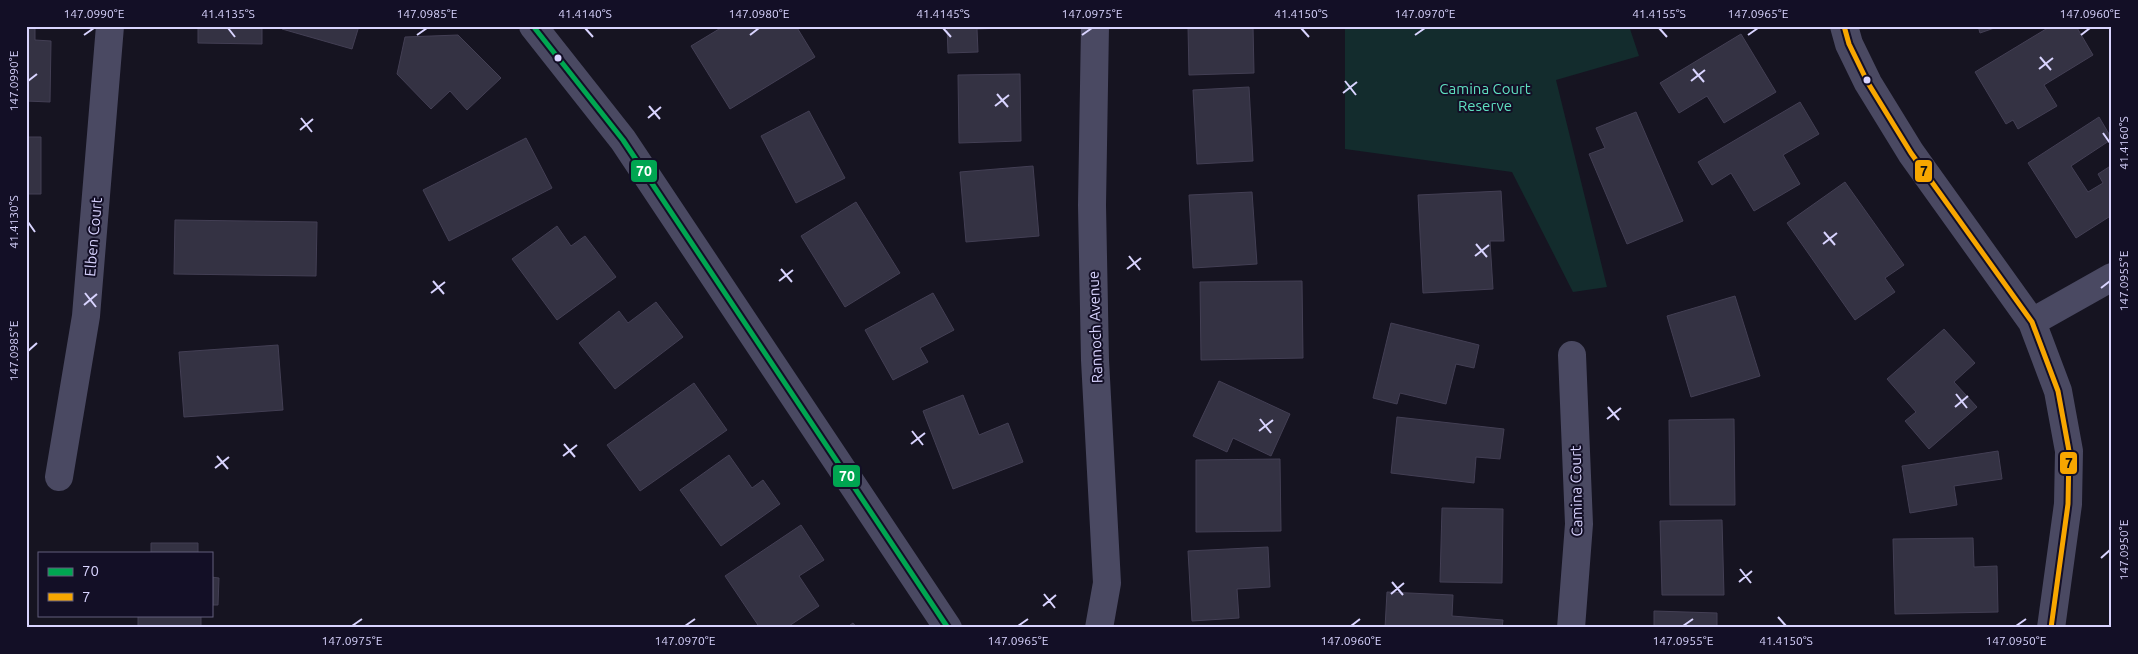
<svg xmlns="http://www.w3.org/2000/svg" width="2138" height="654" font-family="Ubuntu,sans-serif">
<rect width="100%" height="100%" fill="#161421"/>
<path fill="#132c2d" d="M 1345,26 L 1629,26 L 1639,56 L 1556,80 L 1607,287 L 1573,292 L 1512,172 L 1345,149 Z"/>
<path fill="#343243" stroke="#433f54" d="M 26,26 L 35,26 L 35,40 L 51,41 L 50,102 L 26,101 Z
M 198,26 L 262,26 L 262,44 L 198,43 Z
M 282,26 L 359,26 L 352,49 L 282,29 Z
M 724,26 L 796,26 L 815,57 L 730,109 L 691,46 Z
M 947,26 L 1030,26 L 1030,27 L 977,29 L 978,52 L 948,53 Z
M 1188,26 L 1253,26 L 1254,73 L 1189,75 Z
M 1978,26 L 2000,26 L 1980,33 Z
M 2051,26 L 2076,26 L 2093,55 L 2044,85 L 2057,106 L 2018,129 L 2013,120 L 2006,124 L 1975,72 Z
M 1741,34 L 1776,92 L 1724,123 L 1707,96 L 1679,113 L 1660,83 Z
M 458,35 L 501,78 L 467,110 L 450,91 L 431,109 L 397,74 L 405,37 Z
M 1020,74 L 1021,141 L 959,143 L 958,75 Z
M 1249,87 L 1253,161 L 1197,164 L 1193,90 Z
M 1800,102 L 1819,134 L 1783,155 L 1800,184 L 1754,211 L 1731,173 L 1712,185 L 1698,162 Z
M 809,111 L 845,178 L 796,203 L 761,136 Z
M 1636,112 L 1683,221 L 1627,244 L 1589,154 L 1605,148 L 1596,128 Z
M 2099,117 L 2112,139 L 2071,166 L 2088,192 L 2103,183 L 2098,174 L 2112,165 L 2112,215 L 2076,238 L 2028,163 Z
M 26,137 L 41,137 L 41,194 L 26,194 Z
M 526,138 L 552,188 L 449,241 L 423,190 Z
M 1033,166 L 1039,236 L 966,242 L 960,172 Z
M 1845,182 L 1904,265 L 1885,278 L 1895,292 L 1855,320 L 1787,223 Z
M 1501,191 L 1504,241 L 1490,241 L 1493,289 L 1423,293 L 1418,195 Z
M 1252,192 L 1257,264 L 1193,268 L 1189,195 Z
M 856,202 L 900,273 L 845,307 L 801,236 Z
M 175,220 L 317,222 L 316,276 L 174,274 Z
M 557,226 L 571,246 L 585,236 L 616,277 L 557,320 L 512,259 Z
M 1302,281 L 1303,358 L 1201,360 L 1200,282 Z
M 933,293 L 954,330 L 920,348 L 928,362 L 893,380 L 865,330 Z
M 1735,296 L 1760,376 L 1691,397 L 1667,316 Z
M 656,302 L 683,337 L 615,389 L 579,343 L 619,311 L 628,323 Z
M 1391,323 L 1479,345 L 1474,368 L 1456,364 L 1446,404 L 1400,393 L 1397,404 L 1373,398 Z
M 1944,329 L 1975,363 L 1954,382 L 1977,407 L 1929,449 L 1905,421 L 1916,412 L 1887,379 Z
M 278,345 L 283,410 L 184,417 L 179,352 Z
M 1219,381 L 1290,414 L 1271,456 L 1233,438 L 1227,452 L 1193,436 Z
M 694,383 L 727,430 L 640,491 L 607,445 Z
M 963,395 L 979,435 L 1008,423 L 1023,462 L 953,489 L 923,411 Z
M 1397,417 L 1504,429 L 1500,459 L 1476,457 L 1474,483 L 1391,473 Z
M 1734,419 L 1735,505 L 1670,505 L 1669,420 Z
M 1998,451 L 2002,479 L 1954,486 L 1957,505 L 1910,513 L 1902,466 Z
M 729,455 L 752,488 L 763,480 L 780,504 L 721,546 L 680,490 Z
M 1280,459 L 1281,531 L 1196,532 L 1196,460 Z
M 1442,508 L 1503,509 L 1502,583 L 1440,582 Z
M 1722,520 L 1724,595 L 1662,595 L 1660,521 Z
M 801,525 L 824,560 L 799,576 L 819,606 L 786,628 L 760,628 L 725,576 Z
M 1973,538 L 1974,567 L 1997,566 L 1998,612 L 1895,614 L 1893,539 Z
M 151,543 L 198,543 L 198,553 L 151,553 Z
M 1268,547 L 1270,587 L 1237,589 L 1239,618 L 1192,621 L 1188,551 Z
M 211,577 L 219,578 L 218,605 L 211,605 Z
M 1387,592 L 1453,595 L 1452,616 L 1503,620 L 1502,628 L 1385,628 Z
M 1654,611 L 1717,613 L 1717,628 L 1654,628 Z
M 138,615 L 201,615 L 201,628 L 138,628 Z
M 853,623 L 857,628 L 846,628 Z"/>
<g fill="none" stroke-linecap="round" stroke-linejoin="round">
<path stroke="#4a4962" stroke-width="28" d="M 533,26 L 623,140 L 948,628
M 1095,26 L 1092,205 L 1095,360 L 1107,583 L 1099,628
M 1844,26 L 1849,44 L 1868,83 L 1911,153 L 2032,322 L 2058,391 L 2069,451 L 2068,504 L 2051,628
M 2032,322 L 2112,277
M 59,477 L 86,316 L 110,26
M 1571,628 L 1579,524 L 1572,355"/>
<defs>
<path id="bus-1" d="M 533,26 L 623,140 L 948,628"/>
<path id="bus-2" d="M 1844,26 L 1849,44 L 1868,83 L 1911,153 L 2032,322 L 2058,391 L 2069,451 L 2068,504 L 2051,628"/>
</defs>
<use href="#bus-1" stroke="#130f26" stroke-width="9"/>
<use href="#bus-2" stroke="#130f26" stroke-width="9"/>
<use href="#bus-1" stroke="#00a651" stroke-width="5"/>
<use href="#bus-2" stroke="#f7a600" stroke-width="5"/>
</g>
<path fill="none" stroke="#d9d4ff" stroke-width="2" d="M 228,28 L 235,37M 585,28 L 593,37M 943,28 L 951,37M 1301,28 L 1309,37M 1659,28 L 1667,37M 84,35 L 94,28M 417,35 L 427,28M 750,35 L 759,28M 1082,35 L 1092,28M 1415,35 L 1425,28M 1748,35 L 1758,28M 2081,35 L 2090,28M 2040,57 L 2051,70M 1693,69 L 1704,82M 2039,69 L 2053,58M 28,81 L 37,74M 1345,81 L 1356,95M 1691,81 L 1705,70M 1343,93 L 1357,82M 997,94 L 1008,107M 649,106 L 660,119M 995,106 L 1009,95M 301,118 L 312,132M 648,118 L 661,107M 300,130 L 313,119M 2103,133 L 2110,143M 28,222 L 35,232M 1824,232 L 1835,245M 1476,244 L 1487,257M 1823,244 L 1837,233M 1129,256 L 1140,270M 1475,256 L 1489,245M 781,269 L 792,282M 1127,269 L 1141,258M 433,281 L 444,294M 779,281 L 793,270M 2101,288 L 2110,281M 85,293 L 96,307M 431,293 L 445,282M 84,305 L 97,294M 28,351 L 37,343M 1956,394 L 1967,408M 1608,407 L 1619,420M 1955,407 L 1968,396M 1260,419 L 1271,433M 1607,419 L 1621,408M 912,431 L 923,445M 1259,431 L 1273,420M 564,444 L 575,457M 911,444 L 925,433M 217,456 L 228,469M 563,456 L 577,445M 215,468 L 229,457M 2101,558 L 2110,550M 1740,569 L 1751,583M 1392,582 L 1403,595M 1739,582 L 1752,571M 1044,594 L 1055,608M 1391,594 L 1404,583M 1043,606 L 1056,595M 1778,617 L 1786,626M 352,626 L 362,619M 685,626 L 695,619M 1018,626 L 1028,619M 1351,626 L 1360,619M 1683,626 L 1693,619M 2016,626 L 2026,619"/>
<g fill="#d9d4ff" stroke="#130f26" stroke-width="2">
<circle cx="558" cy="58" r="4.5"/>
<circle cx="1867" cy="80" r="4.5"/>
</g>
<g text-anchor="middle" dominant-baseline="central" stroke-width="4" stroke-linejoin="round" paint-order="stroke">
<g font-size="15" fill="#5fe0c0" stroke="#130f26">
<text x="1485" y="88">Camina Court<tspan x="1485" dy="17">Reserve</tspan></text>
</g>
<g font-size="15" fill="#d9d4ff" stroke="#130f26">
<text transform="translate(93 237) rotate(-85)">Elben Court</text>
<text transform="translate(1095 327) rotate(-92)">Rannoch Avenue</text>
<text transform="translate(1576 491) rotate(-91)">Camina Court</text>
</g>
</g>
<g stroke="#130f26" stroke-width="2">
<rect x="1914" y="159" width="19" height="24" rx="5" fill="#f7a600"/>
<rect x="630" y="159" width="28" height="24" rx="5" fill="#00a651"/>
<rect x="2059" y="451" width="19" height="24" rx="5" fill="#f7a600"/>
<rect x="832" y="464" width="29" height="24" rx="5" fill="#00a651"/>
</g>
<g font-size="14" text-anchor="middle" font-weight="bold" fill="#fff">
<text x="644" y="176">70</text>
<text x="847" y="481">70</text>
</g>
<g font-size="14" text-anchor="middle" font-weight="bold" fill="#111">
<text x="1924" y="176">7</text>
<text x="2069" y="468">7</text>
</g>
<rect width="2138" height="654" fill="none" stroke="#130f26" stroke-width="55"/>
<rect x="38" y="552" width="175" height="65" fill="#130f26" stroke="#625e7d"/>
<rect x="48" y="568" width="25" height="8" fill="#00a651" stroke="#625e7d"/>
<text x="82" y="576" font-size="15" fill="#d9d4ff">70</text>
<rect x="48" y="593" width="25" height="8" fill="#f7a600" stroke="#625e7d"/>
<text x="82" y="602" font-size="15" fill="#d9d4ff">7</text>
<rect x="28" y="28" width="2082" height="598" fill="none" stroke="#d9d4ff" stroke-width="2"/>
<g font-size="12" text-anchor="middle" fill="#d9d4ff">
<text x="94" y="18">147.0990°E</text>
<text x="228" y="18">41.4135°S</text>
<text x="427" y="18">147.0985°E</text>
<text x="585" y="18">41.4140°S</text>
<text x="759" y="18">147.0980°E</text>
<text x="943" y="18">41.4145°S</text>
<text x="1092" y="18">147.0975°E</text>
<text x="1301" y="18">41.4150°S</text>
<text x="1425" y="18">147.0970°E</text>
<text x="1659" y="18">41.4155°S</text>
<text x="1758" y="18">147.0965°E</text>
<text x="2090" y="18">147.0960°E</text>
<text transform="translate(14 81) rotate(-90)" y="4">147.0990°E</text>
<text transform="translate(2124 143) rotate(-90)" y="4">41.4160°S</text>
<text transform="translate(14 222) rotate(-90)" y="4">41.4130°S</text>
<text transform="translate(2124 281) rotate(-90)" y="4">147.0955°E</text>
<text transform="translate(14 351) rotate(-90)" y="4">147.0985°E</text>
<text transform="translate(2124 550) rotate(-90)" y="4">147.0950°E</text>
<text x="352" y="645">147.0975°E</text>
<text x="685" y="645">147.0970°E</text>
<text x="1018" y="645">147.0965°E</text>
<text x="1351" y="645">147.0960°E</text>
<text x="1683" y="645">147.0955°E</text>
<text x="1786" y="645">41.4150°S</text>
<text x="2016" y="645">147.0950°E</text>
</g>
</svg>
